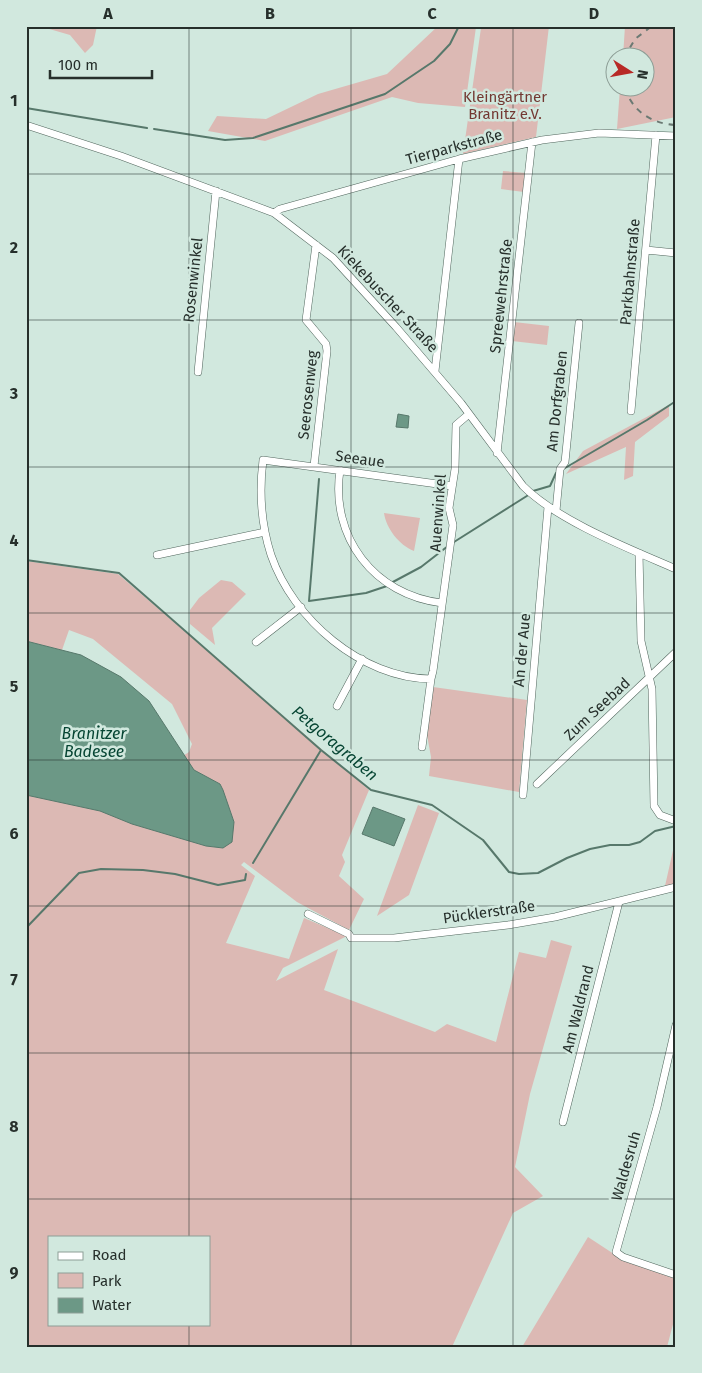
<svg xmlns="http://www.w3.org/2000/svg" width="702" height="1373" font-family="'Fira Sans',sans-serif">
<rect width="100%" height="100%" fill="#d1e8de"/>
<path fill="#dcb9b4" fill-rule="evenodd" d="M 39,26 L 97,26 L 93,45 L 85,53 L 70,35 Z
M 438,26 L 549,26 L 536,137 L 463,154 L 481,28 L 476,27 L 465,107 L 418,103 L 392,97 L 265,141 L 208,131 L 217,116 L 266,119 L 318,94 L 387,74 Z
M 625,26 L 676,26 L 676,117 L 617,129 L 620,88 L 644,88 L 644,58 L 623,57 Z
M 503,171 L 526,173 L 524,192 L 501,189 Z
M 514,322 L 549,326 L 547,345 L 512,341 Z
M 669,405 L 669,416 L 635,442 L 633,476 L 624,480 L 626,447 L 566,474 L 583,451 Z
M 384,513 L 420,518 L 414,551 C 399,545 386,528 384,513 Z
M 26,561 L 118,574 L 369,790 L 342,855 L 345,862 L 339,876 L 364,899 L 349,930 L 297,902 L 244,862 L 241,865 L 255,876 L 226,943 L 289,959 L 304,918 L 347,936 L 283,968 L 276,981 L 338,949 L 324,990 L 435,1032 L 447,1024 L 496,1042 L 519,952 L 546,958 L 551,940 L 572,946 L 530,1094 L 515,1167 L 543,1196 L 513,1213 L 452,1347 L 26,1347 L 26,795 L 100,811 L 132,824 L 206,846 L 223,848 L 234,822 L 220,784 L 194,770 L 183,756 L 189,752 L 192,744 L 172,704 L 93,639 L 69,630 L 62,650 L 26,641 ZM 49,1237 L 209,1237 L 209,1324 L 49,1324 Z
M 221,580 L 232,582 L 246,594 L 212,628 L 215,645 L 190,624 L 190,610 L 199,598 Z
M 433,687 L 527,700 L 519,792 L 429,776 L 431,757 L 427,735 Z
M 418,805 L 439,813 L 409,895 L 377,916 Z
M 676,837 L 676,885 L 665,886 Z
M 588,1237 L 620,1258 L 676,1279 L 676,1313 L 667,1347 L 522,1347 Z"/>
<path fill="#6c9886" stroke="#57786b" d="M 398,414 L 409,416 L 408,428 L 396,427 Z
M 26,641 L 81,655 L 121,677 L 149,701 L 194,770 L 220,784 L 223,790 L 234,822 L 232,842 L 223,848 L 206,846 L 132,824 L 100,811 L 26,795 Z
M 373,807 L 405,819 L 394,846 L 362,834 Z"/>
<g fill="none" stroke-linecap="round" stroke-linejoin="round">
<path stroke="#57786b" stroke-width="2" d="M 26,108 L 147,128
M 154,129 L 225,140 L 253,138 L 385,94 L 434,61 L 450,44 L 459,26
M 565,468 L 647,420 L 676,401
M 319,479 L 309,601 L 366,593 L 387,586
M 533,491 L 550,486 L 556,473
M 454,542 L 530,494
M 26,560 L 119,573 L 321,750 L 371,790 L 432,805 L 483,840 L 509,872 L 519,874 L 538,873 L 567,858 L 590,849 L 610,845 L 629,845 L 640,842 L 655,831 L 676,826
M 391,583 L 421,567 L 448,546
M 253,863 L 321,750
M 26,928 L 79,873 L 101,869 L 143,870 L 175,874 L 218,885 L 245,880 L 246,874"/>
<defs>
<path id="minor" d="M 26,125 L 121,156 L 274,213 L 333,258 L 396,327 L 461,403 L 523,486 C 558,521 630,549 676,569
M 274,213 L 280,209 L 459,159 L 542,140 L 599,133 L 676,136
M 646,250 L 676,253
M 435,371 L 459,159
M 198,372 L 216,191
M 631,411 L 656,135
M 497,453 L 532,142
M 314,466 L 327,351 L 326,344 L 306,320 L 316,245
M 340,470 C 330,537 374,595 442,603
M 452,486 L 263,460 C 259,492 261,524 271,555 C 293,619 361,678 431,679 L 433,671 L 453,525 L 449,508 L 455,469 L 456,425 L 469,414
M 556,511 L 560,469 L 565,462 L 579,323
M 639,553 L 641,641 L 652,689 L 654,806 L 660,815 L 676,821
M 157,555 L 265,532
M 256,642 L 301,607
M 337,706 L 362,659
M 422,747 L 431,679
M 537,784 L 676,652
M 523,795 L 548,507
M 308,914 L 349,934 L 351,938 L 394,938 L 508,925 L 555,917 L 676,887
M 676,1025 L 657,1107 L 616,1252 L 623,1257 L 676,1275
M 563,1122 L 619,902"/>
</defs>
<use href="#minor" stroke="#51665d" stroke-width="8"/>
<use href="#minor" stroke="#fff" stroke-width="7"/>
<path stroke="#6b7973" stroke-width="2" stroke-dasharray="6 6" stroke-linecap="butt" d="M 624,58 L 635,39 L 652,26
M 625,88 C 632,111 652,124 676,125"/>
</g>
<path fill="none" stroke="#262f2b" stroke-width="1" stroke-opacity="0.55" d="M 189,26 L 189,1237M 351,26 L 351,1347M 513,26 L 513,1347M 26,174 L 676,174M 26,320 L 676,320M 26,467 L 676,467M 26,613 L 676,613M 26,760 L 676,760M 26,906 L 676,906M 26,1053 L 676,1053M 26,1199 L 676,1199M 189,1324 L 189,1347"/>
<g text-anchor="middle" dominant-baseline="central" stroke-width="5" stroke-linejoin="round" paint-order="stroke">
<g font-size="15" fill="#733832" stroke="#d1e8de">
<text x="505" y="97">Kleingärtner<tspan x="505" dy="17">Branitz e.V.</tspan></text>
</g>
<g font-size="15" fill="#262f2b" stroke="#d1e8de">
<text transform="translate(454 147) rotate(-15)">Tierparkstraße</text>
<text transform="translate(630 272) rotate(-85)">Parkbahnstraße</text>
<text transform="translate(193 280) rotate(-84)">Rosenwinkel</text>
<text transform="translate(501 296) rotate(-84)">Spreewehrstraße</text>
<text transform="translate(388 299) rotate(47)">Kiekebuscher Straße</text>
<text transform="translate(308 395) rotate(-84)">Seerosenweg</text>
<text transform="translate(557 401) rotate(-84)">Am Dorfgraben</text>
<text transform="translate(360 459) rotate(8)">Seeaue</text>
<text transform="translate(438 513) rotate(-86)">Auenwinkel</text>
<text transform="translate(522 650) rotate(-85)">An der Aue</text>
<text transform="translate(597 709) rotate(-43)">Zum Seebad</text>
<text transform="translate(489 912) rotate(-8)">Pücklerstraße</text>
<text transform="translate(578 1009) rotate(-76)">Am Waldrand</text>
<text transform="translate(626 1166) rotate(-74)">Waldesruh</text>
</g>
<g font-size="16" font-style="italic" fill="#064533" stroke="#d1e8de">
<text x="94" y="733">Branitzer<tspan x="94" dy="18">Badesee</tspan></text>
<text transform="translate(335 743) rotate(40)">Petgoragraben</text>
</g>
</g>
<rect width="702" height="1373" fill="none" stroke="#d1e8de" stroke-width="55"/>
<rect x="48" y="1236" width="162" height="90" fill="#d1e8de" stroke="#8d9e96"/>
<rect x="58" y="1252" width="25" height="8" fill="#ffffff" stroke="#8d9e96"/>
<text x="92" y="1260" font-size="15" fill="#262f2b">Road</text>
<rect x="58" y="1273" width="25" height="15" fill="#dcb9b4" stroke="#8d9e96"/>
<text x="92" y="1286" font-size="15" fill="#262f2b">Park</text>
<rect x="58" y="1298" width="25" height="15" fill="#6c9886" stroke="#8d9e96"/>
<text x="92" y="1310" font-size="15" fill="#262f2b">Water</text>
<g transform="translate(630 72) rotate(101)"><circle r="24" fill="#d1e8de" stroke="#8d9e96"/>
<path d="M0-4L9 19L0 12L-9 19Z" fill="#b82926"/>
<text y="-8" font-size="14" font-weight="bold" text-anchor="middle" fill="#262f2b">N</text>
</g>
<path d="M50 70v8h102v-8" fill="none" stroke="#262f2b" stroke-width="2.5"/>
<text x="58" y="70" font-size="15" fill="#262f2b" stroke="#d1e8de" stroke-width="4" paint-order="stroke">100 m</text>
<rect x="28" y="28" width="646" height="1318" fill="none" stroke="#262f2b" stroke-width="2"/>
<g font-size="16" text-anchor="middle" font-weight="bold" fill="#262f2b">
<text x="108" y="19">A</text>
<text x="270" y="19">B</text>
<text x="432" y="19">C</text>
<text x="594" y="19">D</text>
<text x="14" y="106">1</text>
<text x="14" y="253">2</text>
<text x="14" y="399">3</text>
<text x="14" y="546">4</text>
<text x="14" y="692">5</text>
<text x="14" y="839">6</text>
<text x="14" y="985">7</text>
<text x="14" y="1132">8</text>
<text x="14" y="1278">9</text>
</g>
</svg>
